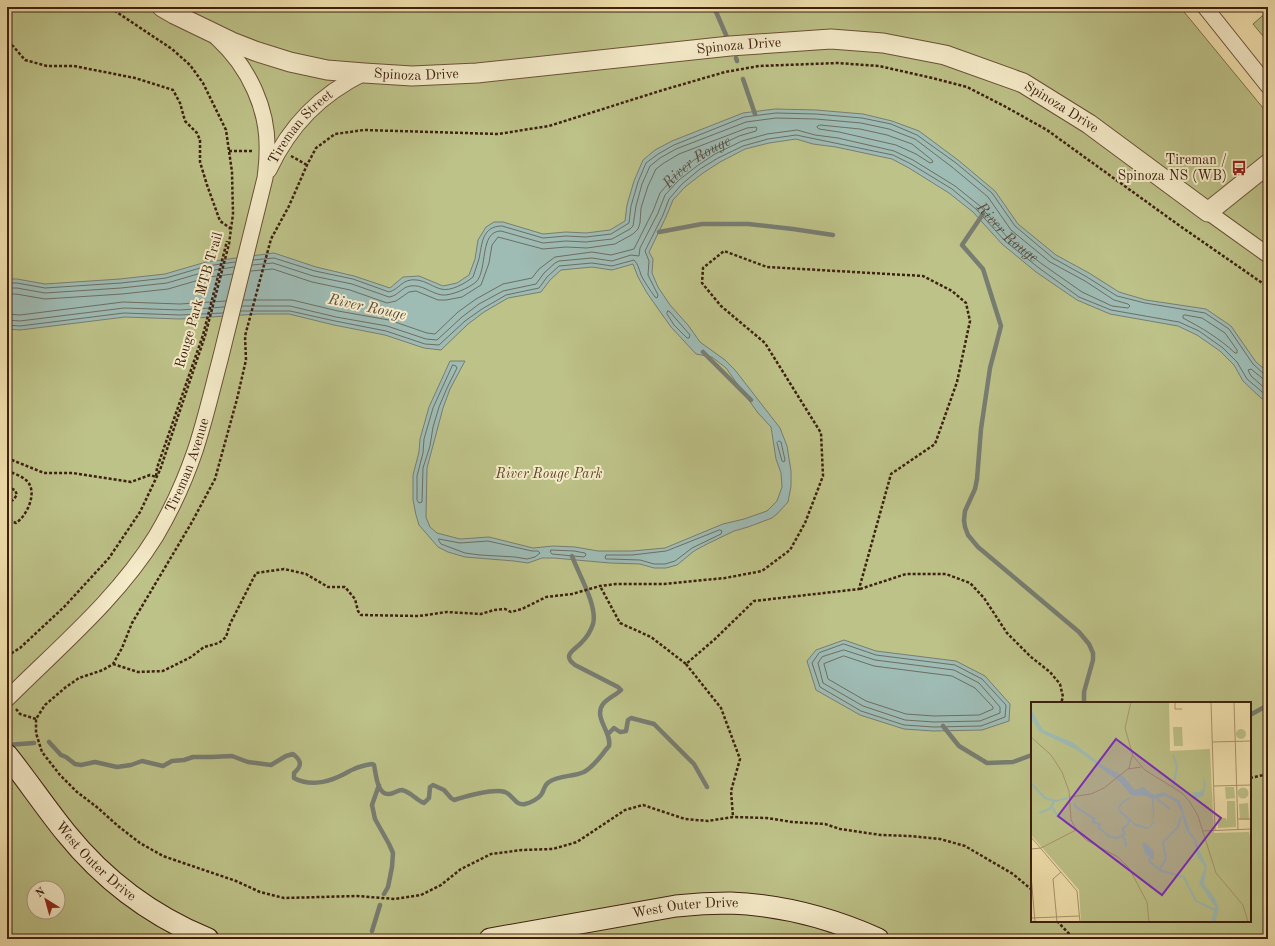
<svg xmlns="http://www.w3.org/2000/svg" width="1275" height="946" font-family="'Old Standard TT',serif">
<rect width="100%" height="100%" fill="#f1e1ae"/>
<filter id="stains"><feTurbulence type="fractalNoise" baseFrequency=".005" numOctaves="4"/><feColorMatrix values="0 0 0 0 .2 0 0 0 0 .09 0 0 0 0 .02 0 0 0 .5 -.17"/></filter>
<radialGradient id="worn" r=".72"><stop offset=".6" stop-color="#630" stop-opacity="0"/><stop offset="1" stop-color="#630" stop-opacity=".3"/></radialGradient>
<path fill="#bdc288" stroke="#7e724c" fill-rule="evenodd" d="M 7,7 L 1180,7 L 1268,114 L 1268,939 L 7,939 ZM 1032,703 L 1250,703 L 1250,921 L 1032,921 ZM 34,888 L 58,888 L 58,912 L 34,912 Z
M 1268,11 L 1268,42 L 1253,24 Z"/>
<path fill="#9ebbb4" stroke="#787d72" d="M 775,109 L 816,110 L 863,114 L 892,121 L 919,131 L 958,160 L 995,191 L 1018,224 L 1056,255 L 1089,273 L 1119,292 L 1146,300 L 1206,309 L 1231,326 L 1256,362 L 1268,372 L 1268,402 L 1261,398 L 1243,381 L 1234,365 L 1220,351 L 1197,335 L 1178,326 L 1110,314 L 1077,300 L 1036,272 L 1002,244 L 973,212 L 949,193 L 909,168 L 892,159 L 836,147 L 813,144 L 796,139 L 769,143 L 745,149 L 720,162 L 703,173 L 685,187 L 673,200 L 666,217 L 649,252 L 653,259 L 652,273 L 658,287 L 670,305 L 688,325 L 700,342 L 725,360 L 735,370 L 780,428 L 787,446 L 791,471 L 791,486 L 788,502 L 778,513 L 772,518 L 748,527 L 734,531 L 707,544 L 694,551 L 677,565 L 666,568 L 654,568 L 640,564 L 610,563 L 554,558 L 542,558 L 528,563 L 514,561 L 465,557 L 448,552 L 438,547 L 419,525 L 416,515 L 413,500 L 413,475 L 419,452 L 420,439 L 429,407 L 450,361 L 465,361 L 450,389 L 443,408 L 427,468 L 426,517 L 430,527 L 437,533 L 460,539 L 489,537 L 533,548 L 553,546 L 575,547 L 598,551 L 632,551 L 665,548 L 723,524 L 744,519 L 767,511 L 777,501 L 782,487 L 781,473 L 776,459 L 771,427 L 758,413 L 726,368 L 712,357 L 696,354 L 671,327 L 647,293 L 638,277 L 633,264 L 612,270 L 592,267 L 561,270 L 550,280 L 541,292 L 508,298 L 484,312 L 468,324 L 441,350 L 424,348 L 385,335 L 334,325 L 289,314 L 258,314 L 180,319 L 125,317 L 20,330 L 7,329 L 7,279 L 17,279 L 45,284 L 120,279 L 165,274 L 206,262 L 274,253 L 316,267 L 354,276 L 390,288 L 403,277 L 419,276 L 443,286 L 457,283 L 469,275 L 475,259 L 478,240 L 486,227 L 494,222 L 503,222 L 543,234 L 566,232 L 586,233 L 610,230 L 625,221 L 627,205 L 634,181 L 643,160 L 655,150 L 672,141 L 743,113 Z
M 844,640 L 876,651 L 956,661 L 985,676 L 1010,704 L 1009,721 L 982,730 L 933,731 L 904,729 L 860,715 L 816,690 L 807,661 L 816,650 Z"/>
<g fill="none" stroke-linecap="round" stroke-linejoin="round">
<g stroke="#6e6e62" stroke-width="1">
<path d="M 820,125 L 860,129 L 887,135 L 912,144 L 932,160 L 933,162 L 930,163 L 916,154 L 896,145 L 839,132 L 819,129 L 817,127 Z"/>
<path d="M 253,260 L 274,258 L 315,271 L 353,279 L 389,292 C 400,289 402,278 417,280 C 426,281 433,287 441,289 C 450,292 466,283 473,277 C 475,271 477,265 479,259 C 482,244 482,226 502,226 L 543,238 L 566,236 L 586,237 L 611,234 L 629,223 L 631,206 L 638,182 L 646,163 L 658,154 L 674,145 L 744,117 L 776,113 L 816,114 L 862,118 L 891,124 L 917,135 L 956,163 L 992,193 L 1015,226 L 1053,258 L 1087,277 L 1117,296 L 1145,303 L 1205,313 L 1229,329 L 1253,364 L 1264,374 L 1268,375"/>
<path d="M 7,283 L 17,283 L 45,288 L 121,283 L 166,278 L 207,266 L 235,262"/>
<path d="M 7,288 L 17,288 L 45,293 L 121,288 L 167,283 L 208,271 L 234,267"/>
<path d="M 7,294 L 16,294 L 45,299 L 122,294 L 168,289 L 209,277 L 233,274"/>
<path id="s1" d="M 243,300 L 292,300 L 338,311 L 389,320 L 427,333 L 435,334 L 458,312 L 476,299 L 503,284 L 532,278 L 539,269 L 555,257 L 592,252 L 611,255 L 634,249 L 653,211 L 660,193 L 674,177 L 694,160 L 712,149 L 739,136 L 756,131 L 757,128 L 756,127 L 747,128 L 679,154 L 664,163 L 656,169 L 648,186 L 641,208 L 640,223 L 638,229 L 633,234 L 615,244 L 587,248 L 566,247 L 543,249 L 498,237 L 492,245 L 489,263 L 481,285 L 462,297 L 446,300 L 438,300 L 416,291 L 409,292 L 396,301 L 387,303 L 350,290 L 312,282 L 273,269 L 251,271"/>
<path id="s2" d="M 242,306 L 290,306 L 336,317 L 387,326 L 426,339 L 437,340 L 462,317 L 479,304 L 503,291 L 536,284 L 544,273 L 555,263 L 559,261 L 592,258 L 612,261 L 631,255 L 639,256 L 640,248 L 658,213 L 665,195 L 679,180 L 697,166 L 715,154 L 742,141 L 767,134 L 797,130 L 815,135 L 838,138 L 894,151 L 913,160 L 955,186 L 980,206 L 1008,238 L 1042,264 L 1082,292 L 1112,306 L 1128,308 L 1130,306 L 1128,304 L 1114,300 L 1085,281 L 1050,262 L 1011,230 L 988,197 L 952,167 L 915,139 L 889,129 L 861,123 L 816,119 L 776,118 L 746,122 L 676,149 L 660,158 L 650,166 L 642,184 L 636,206 L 633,226 L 630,229 L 612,239 L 586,242 L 566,241 L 543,243 L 501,231 C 479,231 488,270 476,282 C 469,288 451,296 442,295 C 430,293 422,284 410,286 C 402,287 398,296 389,297 L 352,284 L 313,276 L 273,263 L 252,265"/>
<path d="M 241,311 L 290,311 L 335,321 L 386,331 L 425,344 L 439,345 L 465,321 L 482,309 L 506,295 L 539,288 L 547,277 L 559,266 L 592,263 L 612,266 L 634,260 C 638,264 639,269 641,275 C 645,283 650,290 655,297 L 657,298 L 658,295 L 648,275 L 649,261 L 645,251 L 663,215 L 669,199 L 682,184 L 700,169 L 718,158 L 743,146 L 768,139 L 796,135 L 893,155 L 911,164 L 952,189 L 976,209 L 1005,241 L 1039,268 L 1079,297 L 1111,310 L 1179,322 L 1199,331 L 1223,348 L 1237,362 L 1247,379 L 1268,397"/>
<path d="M 668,311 L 670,312 L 690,335 L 689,338 L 687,338 L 674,325 L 667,314 Z"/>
<path d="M 7,314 L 20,315 L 123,302 L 180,304 L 226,301"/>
<path d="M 1185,315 L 1202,318 L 1225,333 L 1237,350 L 1237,353 L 1235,353 C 1219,338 1202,328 1183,318 L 1183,316 Z"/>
<path d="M 7,320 L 20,321 L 124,308 L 180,310 L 224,307"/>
<path d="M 7,325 L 20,326 L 124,313 L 180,315 L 223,313"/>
<path d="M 453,365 L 456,366 L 457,368 L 447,388 L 439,407 L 433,427 L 430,446 L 423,468 L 422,502 L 419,503 L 417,500 L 417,476 L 423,453 L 424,439 L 433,408 Z"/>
<path d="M 1268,380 L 1262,378 L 1251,369 L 1248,370 L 1251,376 L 1268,391"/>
<path d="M 779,441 L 781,442 L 785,460 L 784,462 L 782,461 L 777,443 Z"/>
<path d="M 720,530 L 722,531 L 721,534 L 692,548 L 675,561 L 665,564 L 654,564 L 640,560 L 610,559 L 606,559 L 605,558 L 606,555 L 632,555 L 666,551 Z"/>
<path d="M 439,539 L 460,543 L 488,541 L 532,551 L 538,551 L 540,553 L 535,557 L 527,559 L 515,557 L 480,555 L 465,553 L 441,544 L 439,541 Z"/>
<path d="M 551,550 L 574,551 L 585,553 L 586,555 L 584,557 L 552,554 L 551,553 Z"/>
<path d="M 844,644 L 876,655 L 955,665 L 982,679 L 1006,705 L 1005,717 L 981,726 L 934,727 L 904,725 L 861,711 L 820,687 L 812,663 L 819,653 Z"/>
<path d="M 844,650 L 875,660 L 954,670 L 979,683 L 1000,707 L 1000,713 L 980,721 L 934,722 L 905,720 L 863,706 L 823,683 L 818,663 L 822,657 Z"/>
<path d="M 844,656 L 874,666 L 952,676 L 975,688 L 993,707 L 993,709 L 979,715 L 934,716 L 906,714 L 866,701 L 828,679 L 824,664 Z"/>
</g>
<path stroke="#787d72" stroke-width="4.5" d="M 714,7 L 729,42
M 736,58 L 737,61
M 743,79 L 755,114
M 983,214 L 962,245 L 983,269 L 1001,326 L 990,368 L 981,429 L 977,479 L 975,489 L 965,511 L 964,520 L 965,527 L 968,535 L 978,547 L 1079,632 L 1089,644 L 1093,653 L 1093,660 L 1084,692 L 1084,703
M 659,232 L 702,224 L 748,224 L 793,229 L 833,235
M 703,352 L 751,400
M 1250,715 L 1268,705
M 943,726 L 959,746 L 987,763 L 1013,762 L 1032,755
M 608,734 L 614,728 L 620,732 L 626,731 L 628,720 L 631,718 L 654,724 L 694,764 L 707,787
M 49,742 L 61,755 L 66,757 L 75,764 L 81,765 L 95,762 L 117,767 L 131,765 L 142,761 L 163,766 L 172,761 L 184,760 L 193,757 L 211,757 L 232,756 L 248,762 L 271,765 L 286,756 L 293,754 C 302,761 302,766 294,773 L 294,778 C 308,786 326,783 340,776 C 345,774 349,771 354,769 C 360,766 366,765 372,764 L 374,765 C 376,774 377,795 389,794 C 394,794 397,790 402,790 C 411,792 416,800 424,803 L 429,798 L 430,787 L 433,785 L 444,790 L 451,798 L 454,800 C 467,796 493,788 505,792 C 513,795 515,806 525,804 C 530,803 538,799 541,795 C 544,791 544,785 549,782 C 559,775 573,777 584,772 C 595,766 601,755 609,746 C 612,732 593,718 603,704 C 608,698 616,695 621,690 L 618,687 L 575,665 C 561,655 575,650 582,642 C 587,637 591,630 593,624 C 598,606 578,573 572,556
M 7,745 L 34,743
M 379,785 L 372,805 L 375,819 L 389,844 L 393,853 L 392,867 L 388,887 L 384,894
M 372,931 L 380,905"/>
<defs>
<g id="minor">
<path d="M 1205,7 L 1268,86"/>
<path id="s3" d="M 269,170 C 290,125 320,95 364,73"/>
<path d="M 1208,212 L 1268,255"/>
<path id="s4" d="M 7,699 C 59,647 117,599 156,536 C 172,509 185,480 195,451 C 205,421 212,390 220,360 C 235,299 250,238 265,178 C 266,170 267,161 267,153 C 269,110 249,67 217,38"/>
</g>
<g id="tertiary">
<path id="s5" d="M 162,7 L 174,14 L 232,42 L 255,51 L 290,62 L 327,70 L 364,73 L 412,76 L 477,73 L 730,46 L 831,39 L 883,43 L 945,55 L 1023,83 L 1089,124 L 1208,212 L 1268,164"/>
</g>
<g id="secondary">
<path id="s6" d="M 7,755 C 27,780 45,807 66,833 C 104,880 152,916 208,939"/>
<path id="s7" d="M 490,939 L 676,906 C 694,904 712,903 730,903 C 782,905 831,918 878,939"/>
</g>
</defs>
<use href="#minor" stroke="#6c5138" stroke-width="17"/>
<use href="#tertiary" stroke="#6c5138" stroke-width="21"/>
<use href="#secondary" stroke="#3f2110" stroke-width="23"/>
<path stroke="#3f2110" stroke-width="2.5" stroke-dasharray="3 2" stroke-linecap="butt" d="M 7,43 L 13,46 L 25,60 L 47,66 L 74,66 L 135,78 L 173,90 L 180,103 L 185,121 L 197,133 L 200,140 L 200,162 L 207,185 L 220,221 L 230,228 L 230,230
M 229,151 L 253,151
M 291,156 L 307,165
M 7,458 L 44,473 L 73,473 L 131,482 L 150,475 L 156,477 L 157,468 L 203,335 L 227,241
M 7,471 C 13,473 22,476 27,481 C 38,492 27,516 16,523 L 7,519
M 7,487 L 15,490 L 17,495 L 13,500 L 7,502
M 860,589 L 906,574 L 946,574 L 970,583 L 984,598 L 1007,633 L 1031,657 L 1050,672 L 1060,684 L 1063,697 L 1061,703
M 7,656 L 20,648 L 64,607 L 109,558 L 140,512 L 160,470 L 205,336 L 229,244 L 233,214 L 232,172 L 226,130 L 203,83 L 190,65 L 172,49 L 109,7
M 113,664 L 138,672 L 163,671 L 191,657 L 204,647 L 219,643 L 226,637 L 230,624 L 256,573 L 284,569 L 306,574 L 328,587 L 345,587 L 355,599 L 358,611 L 361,615 L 419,616 L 447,612 L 481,614 L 494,610 L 505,609 L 511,612 L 522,609 L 546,597 L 572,594 L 600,586 L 616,584 L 664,584 L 725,578 L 762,571 L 790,550 L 805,523 L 823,476 L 821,433 L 765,343 L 721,306 L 702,283 L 703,268 L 724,251 L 767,267 L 923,276 L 952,291 L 966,303 L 970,321 L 957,382 L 935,444 L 891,474 L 859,589 L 754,601 L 715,639 L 686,664 L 651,637 L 620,623 L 600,586
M 686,664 L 721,708 L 740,759 L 731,791 L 733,817
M 16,709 L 20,714 L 36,719
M 1250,778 L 1268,774
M 7,791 L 12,788
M 1032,890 L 1013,874 L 965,846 L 940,839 L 910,836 L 881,835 L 840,829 L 825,824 L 792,822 L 767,818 L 733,817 L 708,821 L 685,819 L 643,805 L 625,810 L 577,842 L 553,849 L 522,850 L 491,854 L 461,869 L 441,885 L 421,895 L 395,899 L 357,896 L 284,898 L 260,892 L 236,881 L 163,856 L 140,843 L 118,826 L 98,808 L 77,792 L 60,775 L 42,752 L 36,733 L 36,719 L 45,705 L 66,687 L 79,678 L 103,670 L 113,664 L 122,648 L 132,623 L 192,522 L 215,479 L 237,399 L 246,360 L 245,336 L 271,239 L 289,206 L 307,165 L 316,148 L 335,134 L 364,130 L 498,134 L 549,126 L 663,90 L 725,72 L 759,66 L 837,63 L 879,66 L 928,77 L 967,87 L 1006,107 L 1047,130 L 1180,226 L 1268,287
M 1057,921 L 1074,939"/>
<use href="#minor" stroke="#f6ecca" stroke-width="15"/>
<use href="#tertiary" stroke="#f6ecca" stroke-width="19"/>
<use href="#secondary" stroke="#f6ecca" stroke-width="21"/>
</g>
<defs>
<symbol id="bus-bare" viewBox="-9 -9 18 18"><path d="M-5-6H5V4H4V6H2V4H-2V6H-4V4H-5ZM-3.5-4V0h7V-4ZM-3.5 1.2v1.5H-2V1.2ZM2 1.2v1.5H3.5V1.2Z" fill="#8f2418" stroke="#f6ecca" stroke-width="2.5" paint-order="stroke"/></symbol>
</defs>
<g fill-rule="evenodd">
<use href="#bus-bare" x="1228" y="157" width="22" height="22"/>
</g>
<g text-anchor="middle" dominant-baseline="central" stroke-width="4" stroke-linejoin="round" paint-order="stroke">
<g font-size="14" fill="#3f2110" stroke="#f6ecca">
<text stroke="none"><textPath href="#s5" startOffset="591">Spinoza Drive</textPath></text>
<text stroke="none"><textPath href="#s5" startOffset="267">Spinoza Drive</textPath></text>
<text stroke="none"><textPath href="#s5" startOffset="927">Spinoza Drive</textPath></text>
<text stroke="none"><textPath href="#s3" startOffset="54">Tireman Street</textPath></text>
<text transform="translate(199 300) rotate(-74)">Rouge Park MTB Trail</text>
<text stroke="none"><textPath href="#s4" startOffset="299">Tireman Avenue</textPath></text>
<text stroke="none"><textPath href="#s6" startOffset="139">West Outer Drive</textPath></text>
<text stroke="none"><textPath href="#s7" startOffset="198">West Outer Drive</textPath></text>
</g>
<g font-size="14" fill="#3f2110" stroke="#f6ecca" text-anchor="end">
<text x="1227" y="160">Tireman /<tspan x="1227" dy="16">Spinoza NS (WB)</tspan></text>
</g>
<g font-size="14" font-style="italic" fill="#5e492e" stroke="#f6ecca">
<text x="549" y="474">River Rouge Park</text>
</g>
<g font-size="15" font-style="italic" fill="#5c4f41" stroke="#f6ecca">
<text stroke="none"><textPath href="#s1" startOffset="533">River Rouge</textPath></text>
<text stroke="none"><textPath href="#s2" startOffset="888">River Rouge</textPath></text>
<text transform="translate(367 308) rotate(12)">River Rouge</text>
</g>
</g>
<g transform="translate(1031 702)">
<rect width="220" height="220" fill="#f1e1ae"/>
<path d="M 0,0 L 138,0 L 139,49 L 179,47 L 183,131 L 218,130 L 220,139 L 220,220 L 50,220 L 48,188 L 0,133 ZM 142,25 L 151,25 L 152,44 L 143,44 ZM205 32a5 5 0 1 1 10 0a5 5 0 1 1-10 0ZM 194,85 L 203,85 L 204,96 L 195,97 ZM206.5 91a5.5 5.5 0 1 1 11 0a5.5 5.5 0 1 1-11 0ZM 196,99 L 204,99 L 205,125 L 187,126 L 187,116 L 195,116 L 196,119 ZM 217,101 L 218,118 L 209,118 L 208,102 Z" fill="#bdc288"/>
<path d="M 0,7 L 12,28 L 41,40 L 71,63 L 92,74 L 104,88 L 112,85 L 123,93 L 132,90 L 149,99 L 159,130 L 165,137 L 167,146 L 176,164 L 173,182 L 184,196 L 188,207 L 184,220 L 180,220 L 184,205 L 168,181 L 174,165 L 166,154 L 163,138 L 155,128 L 151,111 L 145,100 L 134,94 L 123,97 L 123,120 L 121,124 L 117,127 L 105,124 L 89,111 L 87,107 L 88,103 L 95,97 L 101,95 L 91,102 L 88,107 L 103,121 L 118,126 L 122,119 L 121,97 L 115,94 L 100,93 L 89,80 L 46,48 L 9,30 L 0,17 ZM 172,75 L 175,82 L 172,94 L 164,97 L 162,90 L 169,90 L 173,86 ZM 111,141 L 115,141 L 123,150 L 123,158 L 114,152 Z" fill="#9ebbb4"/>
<path fill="none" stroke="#9ebbb4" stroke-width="2" d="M 142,53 L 146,64 L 142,86M 0,81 L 14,96 L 25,99 L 37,96M 126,97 L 139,107M 43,101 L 44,104 L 63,117 L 62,120 L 69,122 L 68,126 L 79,135 L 86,136 L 94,132 L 91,126 L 96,124 L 98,118M 21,105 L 28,116M 8,111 L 19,107 L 23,99M 152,115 L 149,116 L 147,125 L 132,140 L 135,157 L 128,168 L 153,175 L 165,199 L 184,208M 90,134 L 94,137 L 95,145M 118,156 L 119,160 L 127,166"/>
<path fill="none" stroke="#aa946f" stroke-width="1" d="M 100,0 L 94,26 L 102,54 L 114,68 L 151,91 L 159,100 L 167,114 L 185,171 L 212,203 L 217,220M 144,0 L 144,7 L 151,7M 180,0 L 184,128M 203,0 L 207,128M 0,35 L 20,53 L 31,70 L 38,89 L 40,118 L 47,130 L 55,138 L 87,155 L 98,166 L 116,200 L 118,220M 181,40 L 220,39M 97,67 L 110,65M 183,84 L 220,83M 39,95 L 60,92 L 73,86 L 98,66 L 101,54M 207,117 L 220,117M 171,129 L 220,127M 0,135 L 46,189 L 49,220M 0,147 L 10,146 L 45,128M 0,173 L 4,220M 0,216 L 48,214M 26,220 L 22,177 L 30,170"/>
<path fill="#7b2cbf" fill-opacity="0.15" stroke="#7b2cbf" stroke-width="2" d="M 85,37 L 190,116 L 131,193 L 27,114 Z"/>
<rect width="220" height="220" fill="none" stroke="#3f2110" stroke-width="2"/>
</g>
<rect width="1275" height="946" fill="none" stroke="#f1e1ae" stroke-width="24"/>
<rect x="8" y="8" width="1259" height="930" fill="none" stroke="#3f2110" stroke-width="2"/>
<rect x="12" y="12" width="1251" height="922" fill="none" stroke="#3f2110"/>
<g transform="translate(46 900) rotate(323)"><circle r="19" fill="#f6ecca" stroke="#ad9b80"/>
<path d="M0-3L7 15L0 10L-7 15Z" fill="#8f2418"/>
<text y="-6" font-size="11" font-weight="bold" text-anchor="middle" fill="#3f2110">N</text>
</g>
<rect width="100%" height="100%" filter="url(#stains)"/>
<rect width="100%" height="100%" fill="url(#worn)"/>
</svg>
